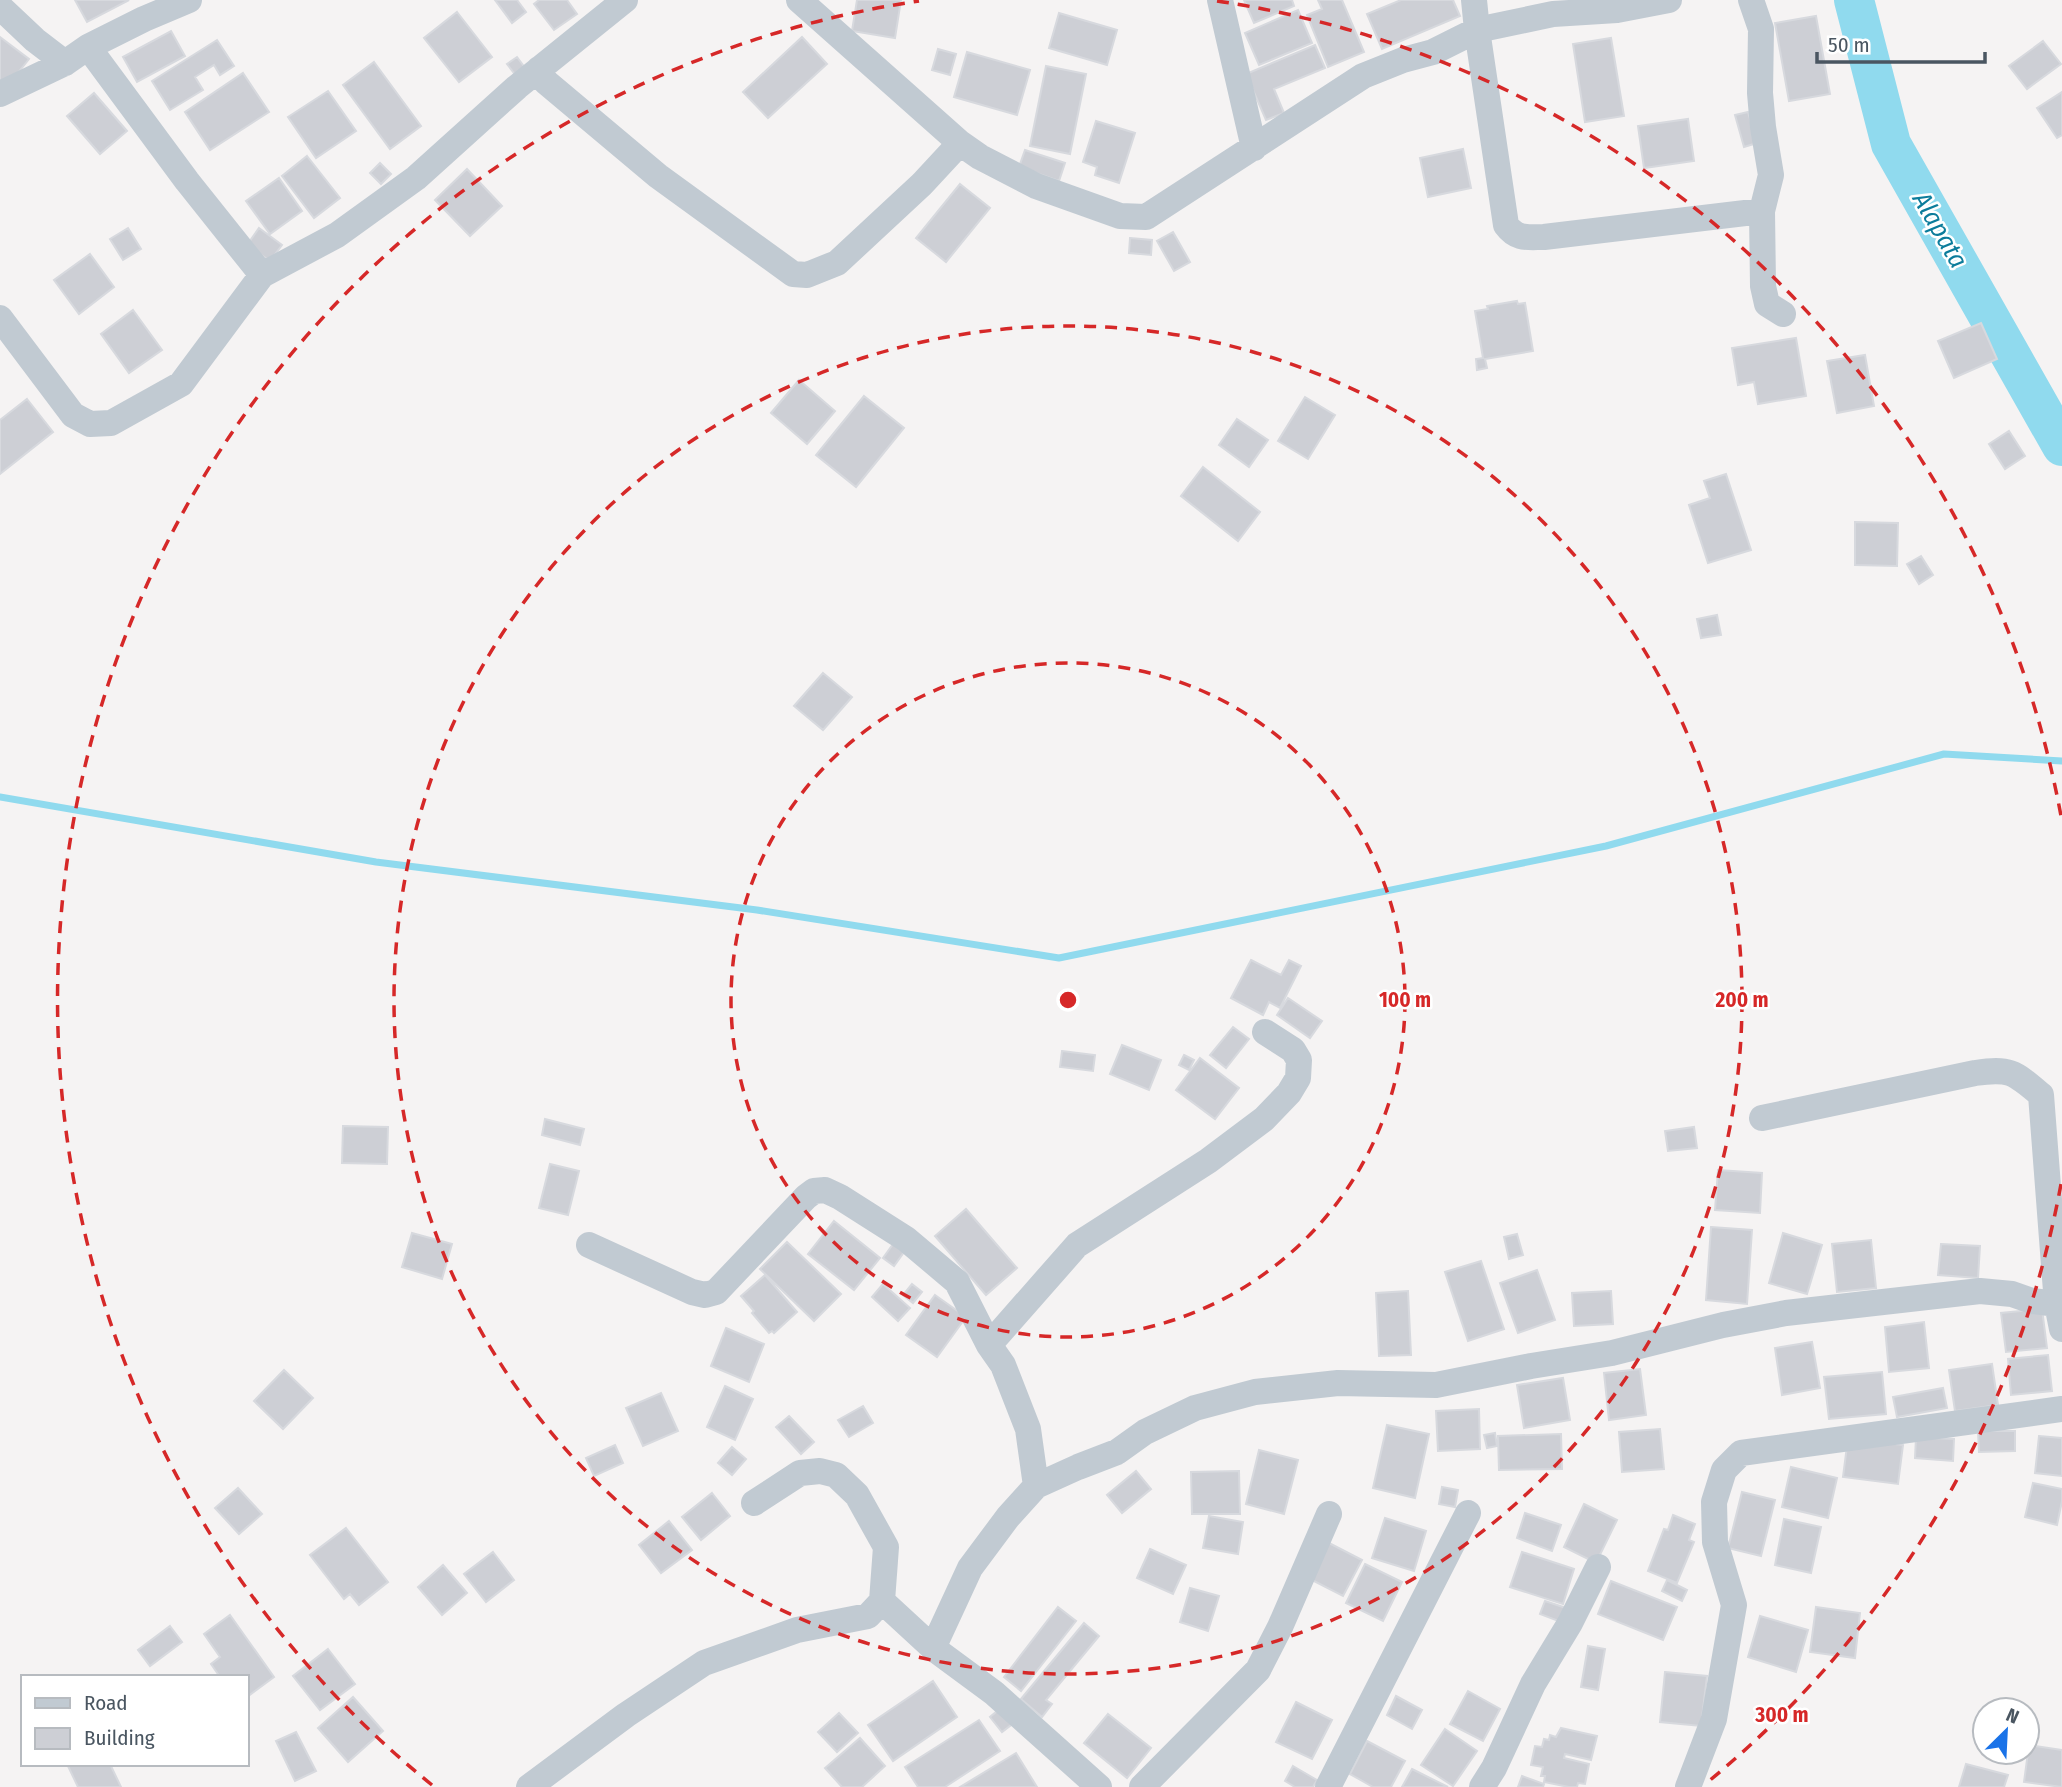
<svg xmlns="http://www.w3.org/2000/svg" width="2062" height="1787" font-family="'Fira Sans Condensed',sans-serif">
<rect width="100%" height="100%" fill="#f5f3f3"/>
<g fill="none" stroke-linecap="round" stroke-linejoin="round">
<path stroke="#90daee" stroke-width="7" d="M 0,797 L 376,862 L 757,910 L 1059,958 L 1606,846 L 1944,754 L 2062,761"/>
<path stroke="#90daee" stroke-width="40" d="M 1854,0 L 1891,144 L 2062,446"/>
</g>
<path fill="#cdcfd5" stroke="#d7d9de" stroke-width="2" d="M 75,0 L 129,0 L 87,22 Z
M 495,0 L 517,0 L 526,12 L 512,23 Z
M 539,0 L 567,0 L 577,14 L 554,30 L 534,4 Z
M 857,0 L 901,0 L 895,38 L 852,31 Z
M 1244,0 L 1292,0 L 1294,6 L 1254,23 Z
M 1318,0 L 1342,0 L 1364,52 L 1328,67 L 1307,15 L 1322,9 Z
M 1401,0 L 1453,0 L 1460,16 L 1382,49 L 1367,14 Z
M 1298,10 L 1312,43 L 1259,65 L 1245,33 Z
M 457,12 L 492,57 L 459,82 L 424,38 Z
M 1059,13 L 1117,30 L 1107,65 L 1049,48 Z
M 1816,16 L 1830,94 L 1789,101 L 1775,23 Z
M 171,31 L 185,56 L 137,82 L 123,57 Z
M 0,37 L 29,59 L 5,89 L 0,85 Z
M 802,37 L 827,64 L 768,118 L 743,92 Z
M 1611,38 L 1624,116 L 1585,122 L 1573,44 Z
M 217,40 L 234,66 L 220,75 L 214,65 L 195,77 L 203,90 L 170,110 L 152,81 Z
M 2043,41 L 2061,64 L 2027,89 L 2009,66 Z
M 1315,45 L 1325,68 L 1274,89 L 1284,113 L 1266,120 L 1246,74 Z
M 938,49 L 956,54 L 950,75 L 932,70 Z
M 967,52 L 1030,70 L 1017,115 L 954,97 Z
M 517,57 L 526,69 L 517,77 L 507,64 Z
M 374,62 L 421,126 L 390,149 L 343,85 Z
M 1046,66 L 1086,74 L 1070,154 L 1030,146 Z
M 243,73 L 269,112 L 210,150 L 185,112 Z
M 328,91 L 356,131 L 316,158 L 288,117 Z
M 2062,92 L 2062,135 L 2057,138 L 2037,108 Z
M 94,93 L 127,131 L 100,154 L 67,116 Z
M 1748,112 L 1757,143 L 1744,147 L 1735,115 Z
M 1688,119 L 1694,161 L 1644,168 L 1638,126 Z
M 1096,121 L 1135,133 L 1119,183 L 1095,175 L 1097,167 L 1083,162 Z
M 1463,149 L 1471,188 L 1428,197 L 1420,158 Z
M 1025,150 L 1065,163 L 1059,181 L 1019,167 Z
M 307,156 L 340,198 L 314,218 L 282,176 Z
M 380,163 L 391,174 L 381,184 L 370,173 Z
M 467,169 L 502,206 L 470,236 L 435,200 Z
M 279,178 L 302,211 L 270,234 L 246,201 Z
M 960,184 L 990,208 L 946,262 L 916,238 Z
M 128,228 L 141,249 L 123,260 L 110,239 Z
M 259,228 L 282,245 L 270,261 L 247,245 Z
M 1173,232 L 1190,262 L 1174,271 L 1157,241 Z
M 1130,238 L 1152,240 L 1151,255 L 1129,253 Z
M 90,254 L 114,287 L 79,314 L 54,280 Z
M 1517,301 L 1518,304 L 1525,303 L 1533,351 L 1485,359 L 1487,368 L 1477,370 L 1476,359 L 1483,358 L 1475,311 L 1488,309 L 1487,306 Z
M 133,310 L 162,350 L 129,373 L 101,334 Z
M 1981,323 L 1997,359 L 1954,378 L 1938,341 Z
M 1796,338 L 1806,396 L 1758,404 L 1754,382 L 1738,385 L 1732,348 Z
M 1865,355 L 1874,406 L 1837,413 L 1827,361 Z
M 799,380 L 835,411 L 807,444 L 771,413 Z
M 864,396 L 904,428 L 856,487 L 816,455 Z
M 1305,397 L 1335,415 L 1308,459 L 1278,441 Z
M 27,399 L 53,432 L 0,474 L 0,420 Z
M 1237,419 L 1268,440 L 1249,467 L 1219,445 Z
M 2009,431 L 2025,456 L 2005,469 L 1989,444 Z
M 1203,467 L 1260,512 L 1238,541 L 1181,496 Z
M 1726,474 L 1751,550 L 1708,563 L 1689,505 L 1710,498 L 1704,481 Z
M 1855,522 L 1898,523 L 1897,566 L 1855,565 Z
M 1921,556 L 1933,575 L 1919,584 L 1907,564 Z
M 1717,615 L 1721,635 L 1701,638 L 1697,619 Z
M 823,673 L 852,697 L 823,730 L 794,706 Z
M 1251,960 L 1281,975 L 1289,960 L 1301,966 L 1280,1008 L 1269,1002 L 1263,1015 L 1231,998 Z
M 1288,998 L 1322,1021 L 1310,1038 L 1277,1015 Z
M 1233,1027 L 1249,1039 L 1226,1068 L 1210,1055 Z
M 1122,1045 L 1161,1060 L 1149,1090 L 1110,1074 Z
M 1062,1051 L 1095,1055 L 1093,1071 L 1060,1067 Z
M 1184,1055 L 1194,1060 L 1189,1070 L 1179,1065 Z
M 1200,1058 L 1239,1088 L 1215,1119 L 1176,1090 Z
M 545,1119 L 584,1129 L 580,1145 L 542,1135 Z
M 343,1126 L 388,1127 L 387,1164 L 342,1163 Z
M 1694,1127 L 1697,1148 L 1668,1151 L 1665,1131 Z
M 550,1164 L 579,1171 L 568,1215 L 539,1208 Z
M 1718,1170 L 1762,1173 L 1760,1213 L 1715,1210 Z
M 966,1209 L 1017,1268 L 986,1295 L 935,1236 Z
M 834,1221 L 880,1258 L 854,1290 L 808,1254 Z
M 1711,1227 L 1752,1230 L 1747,1304 L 1706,1300 Z
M 412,1233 L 452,1244 L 442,1279 L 402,1267 Z
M 1783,1233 L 1822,1245 L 1807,1294 L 1769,1283 Z
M 1517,1234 L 1523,1255 L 1509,1259 L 1504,1237 Z
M 896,1240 L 907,1248 L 894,1266 L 883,1258 Z
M 1871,1240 L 1876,1288 L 1837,1292 L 1832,1244 Z
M 787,1242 L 841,1294 L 814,1321 L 760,1269 Z
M 1941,1244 L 1980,1246 L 1978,1278 L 1938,1275 Z
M 1481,1261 L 1504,1329 L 1468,1341 L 1445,1272 Z
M 1537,1270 L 1555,1320 L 1518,1333 L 1500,1283 Z
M 765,1275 L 797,1312 L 774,1333 L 772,1331 L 769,1333 L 752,1313 L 754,1311 L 741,1296 Z
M 883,1284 L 910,1308 L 898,1321 L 872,1297 Z
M 912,1284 L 922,1292 L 913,1303 L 903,1295 Z
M 1408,1291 L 1411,1355 L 1379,1356 L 1376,1293 Z
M 1611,1291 L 1613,1324 L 1574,1326 L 1572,1293 Z
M 935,1295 L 966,1317 L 937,1357 L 906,1335 Z
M 2042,1309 L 2047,1348 L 2006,1352 L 2001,1313 Z
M 1924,1322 L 1929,1368 L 1889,1372 L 1885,1327 Z
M 726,1328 L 764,1344 L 749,1382 L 711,1366 Z
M 1812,1342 L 1820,1388 L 1782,1395 L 1775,1348 Z
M 2048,1355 L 2052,1391 L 2011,1395 L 2008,1359 Z
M 1992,1364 L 1998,1405 L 1955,1411 L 1949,1370 Z
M 1640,1369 L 1646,1415 L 1609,1420 L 1604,1373 Z
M 284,1370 L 313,1398 L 283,1429 L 254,1401 Z
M 1882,1372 L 1886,1414 L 1829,1419 L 1824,1377 Z
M 1563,1378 L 1570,1420 L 1524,1428 L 1517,1385 Z
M 725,1386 L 753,1399 L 735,1440 L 707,1427 Z
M 1943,1388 L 1947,1408 L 1897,1417 L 1893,1397 Z
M 661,1393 L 678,1431 L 643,1446 L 626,1408 Z
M 863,1406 L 873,1423 L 849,1437 L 838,1420 Z
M 1479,1409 L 1480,1449 L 1438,1451 L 1436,1411 Z
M 789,1416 L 814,1442 L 801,1454 L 776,1427 Z
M 1387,1425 L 1429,1434 L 1415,1498 L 1373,1488 Z
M 1660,1429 L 1664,1469 L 1622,1472 L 1619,1432 Z
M 1978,1431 L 2015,1431 L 2015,1451 L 1979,1452 Z
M 1495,1433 L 1497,1446 L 1487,1448 L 1484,1435 Z
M 1561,1434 L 1562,1469 L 1499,1470 L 1498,1436 Z
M 2039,1436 L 2062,1438 L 2062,1476 L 2035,1473 Z
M 1916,1437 L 1954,1439 L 1953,1461 L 1915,1458 Z
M 1848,1438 L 1903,1445 L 1898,1484 L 1843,1477 Z
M 615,1445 L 623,1463 L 594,1476 L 586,1458 Z
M 732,1447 L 746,1459 L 732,1475 L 718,1463 Z
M 1259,1450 L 1298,1460 L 1284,1514 L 1246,1504 Z
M 1791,1467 L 1837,1478 L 1828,1518 L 1782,1507 Z
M 1136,1471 L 1151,1489 L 1122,1513 L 1107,1495 Z
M 1239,1471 L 1240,1514 L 1192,1514 L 1191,1472 Z
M 2033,1483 L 2062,1489 L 2062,1501 L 2057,1525 L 2025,1517 Z
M 1442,1487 L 1458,1490 L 1455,1507 L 1439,1504 Z
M 238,1488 L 262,1514 L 239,1534 L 215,1508 Z
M 1742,1492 L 1775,1500 L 1761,1556 L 1728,1548 Z
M 712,1493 L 730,1516 L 701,1540 L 682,1517 Z
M 1584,1504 L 1617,1520 L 1596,1563 L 1564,1547 Z
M 1525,1513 L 1561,1525 L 1552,1551 L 1517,1538 Z
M 1673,1515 L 1695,1524 L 1689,1540 L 1694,1542 L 1677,1583 L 1648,1571 L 1664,1529 L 1668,1530 Z
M 1209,1516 L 1243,1522 L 1238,1554 L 1203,1548 Z
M 1385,1518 L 1426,1531 L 1414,1571 L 1372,1558 Z
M 1784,1519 L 1821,1527 L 1811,1573 L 1775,1565 Z
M 669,1521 L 692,1550 L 661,1573 L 639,1545 Z
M 346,1528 L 388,1582 L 359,1605 L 350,1594 L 344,1599 L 310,1555 Z
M 1329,1543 L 1362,1560 L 1343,1596 L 1310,1579 Z
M 1150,1549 L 1186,1565 L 1173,1594 L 1137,1578 Z
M 493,1552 L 514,1580 L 486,1602 L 464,1574 Z
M 1522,1552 L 1574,1569 L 1563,1604 L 1510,1587 Z
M 1365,1564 L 1402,1582 L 1383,1621 L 1346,1603 Z
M 443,1565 L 467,1593 L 442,1615 L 418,1587 Z
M 1667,1580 L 1687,1590 L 1682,1601 L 1662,1591 Z
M 1611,1581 L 1677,1607 L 1663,1640 L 1598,1614 Z
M 1190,1588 L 1219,1596 L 1208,1631 L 1180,1622 Z
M 1545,1601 L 1566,1608 L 1561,1622 L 1540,1614 Z
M 1058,1607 L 1076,1621 L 1021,1691 L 1004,1677 Z
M 1816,1607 L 1860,1613 L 1855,1658 L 1810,1652 Z
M 230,1615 L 274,1677 L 247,1697 L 247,1677 L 220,1677 L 211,1664 L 220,1657 L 204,1634 Z
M 1760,1616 L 1808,1630 L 1796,1672 L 1748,1657 Z
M 1084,1623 L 1099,1636 L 1046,1700 L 1052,1704 L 1042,1717 L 1021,1699 Z
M 170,1626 L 182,1642 L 150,1666 L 138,1650 Z
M 1588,1646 L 1605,1649 L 1598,1690 L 1581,1687 Z
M 328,1649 L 355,1684 L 320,1710 L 293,1676 Z
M 1665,1672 L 1707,1676 L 1701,1726 L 1660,1722 Z
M 933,1681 L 957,1717 L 893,1761 L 868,1725 Z
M 1468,1691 L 1500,1709 L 1483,1741 L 1450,1724 Z
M 1396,1696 L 1422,1710 L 1412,1729 L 1387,1715 Z
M 353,1697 L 383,1731 L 348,1762 L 318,1728 Z
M 1296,1702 L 1332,1720 L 1312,1759 L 1276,1742 Z
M 1002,1707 L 1015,1722 L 1002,1732 L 990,1717 Z
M 839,1713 L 858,1733 L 837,1752 L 818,1732 Z
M 1108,1714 L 1151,1748 L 1127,1778 L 1084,1743 Z
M 979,1720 L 1000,1751 L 945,1787 L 918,1787 L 905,1767 Z
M 1561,1728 L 1597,1736 L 1591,1760 L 1565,1754 L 1564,1758 L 1589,1764 L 1585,1784 L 1578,1783 L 1577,1787 L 1569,1787 L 1544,1782 L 1545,1776 L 1541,1776 L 1543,1767 L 1531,1765 L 1535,1746 L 1542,1747 L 1544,1739 L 1549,1740 L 1550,1735 L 1556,1737 Z
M 1445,1729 L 1477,1751 L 1453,1786 L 1421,1765 Z
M 296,1732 L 316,1771 L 295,1781 L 276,1741 Z
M 860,1738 L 885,1766 L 862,1787 L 842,1787 L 825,1768 Z
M 1367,1741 L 1405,1761 L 1391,1787 L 1373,1787 L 1350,1774 Z
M 2029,1745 L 2062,1750 L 2062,1787 L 2024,1782 Z
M 1016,1753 L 1037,1787 L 960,1787 Z
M 67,1764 L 110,1764 L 121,1787 L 78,1787 Z
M 1966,1764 L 2008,1775 L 2004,1787 L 1959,1787 Z
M 1293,1766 L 1317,1780 L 1313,1787 L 1295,1787 L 1285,1781 Z
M 1412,1769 L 1448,1787 L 1402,1787 Z
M 1522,1776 L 1544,1784 L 1543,1787 L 1518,1787 Z"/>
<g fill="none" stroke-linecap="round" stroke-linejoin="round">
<path stroke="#c1cad2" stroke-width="26" d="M 799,0 L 960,143
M 1220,0 L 1254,148
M 1474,0 L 1477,30 L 1506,225 C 1517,240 1528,237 1544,237 L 1762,211
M 1751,0 L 1761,29 L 1760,93 L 1763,127 L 1771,175 L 1762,211 L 1763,286 L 1767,304 L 1783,314
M 0,7 L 35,40 L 65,63
M 88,47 L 187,181 L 262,275
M 539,69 L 546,82 L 658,176 L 793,274 L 807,275 L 837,263 L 922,184 L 960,143 L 980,157 L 1036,186 L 1120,216 L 1146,217 L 1363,76 L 1403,60 L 1433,52 L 1477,30 L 1553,14 L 1617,10 L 1669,0
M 0,94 L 65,63 L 88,47 L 144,19 L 189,0
M 0,318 L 73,415 L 90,424 L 111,423 L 181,384 L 262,275 L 337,235 L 416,178 L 517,87 L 625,0
M 1762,1118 L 1975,1073 C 2010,1068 2014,1072 2041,1095 L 2057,1304 L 2062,1303
M 589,1245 L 692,1292 L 705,1295 L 716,1292 L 806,1197 L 814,1191 L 825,1190 L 840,1197 L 906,1239 L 957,1282 L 989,1345
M 1036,1486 L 1028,1429 L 1003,1365 L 989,1345 L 1077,1245 L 1208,1161 L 1264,1119 L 1289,1093 L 1298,1078 L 1299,1060 L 1293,1050 L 1265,1032
M 754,1503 L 800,1473 L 820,1471 L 836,1475 L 857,1495 L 886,1547 L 882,1601
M 933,1648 L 970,1568 L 1008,1517 L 1036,1486 L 1078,1467 L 1117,1452 L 1145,1432 L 1195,1408 L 1255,1392 L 1338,1383 L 1436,1385 L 1531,1366 L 1612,1353 L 1723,1325 L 1786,1313 L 1980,1291 L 2012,1294 L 2032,1301 L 2057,1304 L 2062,1329
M 529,1787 L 626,1715 L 704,1663 L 797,1630 L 868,1616 L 882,1601 L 933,1648 L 994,1693 L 1099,1787
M 1142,1787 L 1258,1670 L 1280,1627 L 1329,1514
M 1328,1787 L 1468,1513
M 1482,1787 L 1494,1768 L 1533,1684 L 1570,1623 L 1598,1567
M 1688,1787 L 1714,1719 L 1734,1605 L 1715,1542 L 1714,1502 L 1724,1470 L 1741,1453 L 2062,1409"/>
</g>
<g fill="none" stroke="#d62828" stroke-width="3.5" stroke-dasharray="12 9">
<circle cx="1068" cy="1000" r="337"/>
<circle cx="1068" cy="1000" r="674"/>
<path d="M2061 1184A1010 1010 0 0 1 1704 1785M432 1785A1010 1010 0 0 1 919 1M1217 1A1010 1010 0 0 1 2061 816"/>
</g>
<g text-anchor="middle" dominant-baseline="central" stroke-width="5" stroke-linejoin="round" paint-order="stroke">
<g font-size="26" font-style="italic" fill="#0c7c9b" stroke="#fff">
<text transform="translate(1940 230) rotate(60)">Alapata</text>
</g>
</g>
<circle cx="1068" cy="1000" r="10" fill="#d62828" stroke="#fff" stroke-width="3.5"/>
<g font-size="21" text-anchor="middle" font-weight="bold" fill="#d62828" stroke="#fff" stroke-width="5" stroke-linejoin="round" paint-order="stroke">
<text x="1405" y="1007">100 m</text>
<text x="1742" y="1007">200 m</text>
<text x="1782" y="1722">300 m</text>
</g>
<rect x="21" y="1675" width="228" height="91" fill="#ffffff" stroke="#b7bbc0" stroke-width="2"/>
<rect x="35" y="1698" width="35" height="10" fill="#c1cad2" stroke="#b7bbc0" stroke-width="2"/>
<text x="84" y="1710" font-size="21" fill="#4a5661">Road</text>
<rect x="35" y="1728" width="35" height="21" fill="#cdcfd5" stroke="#b7bbc0" stroke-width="2"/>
<text x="84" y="1745" font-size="21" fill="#4a5661">Building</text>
<g transform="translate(2006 1731) rotate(24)"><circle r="33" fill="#ffffff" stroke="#b7bbc0" stroke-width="2"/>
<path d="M0-5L12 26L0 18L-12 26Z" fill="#1a73e8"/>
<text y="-10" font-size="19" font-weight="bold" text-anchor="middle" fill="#4a5661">N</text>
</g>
<path d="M1817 52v10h168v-10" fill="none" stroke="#4a5661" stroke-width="3.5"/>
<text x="1828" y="52" font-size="21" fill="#4a5661" stroke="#ffffff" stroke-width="5" paint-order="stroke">50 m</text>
</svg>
